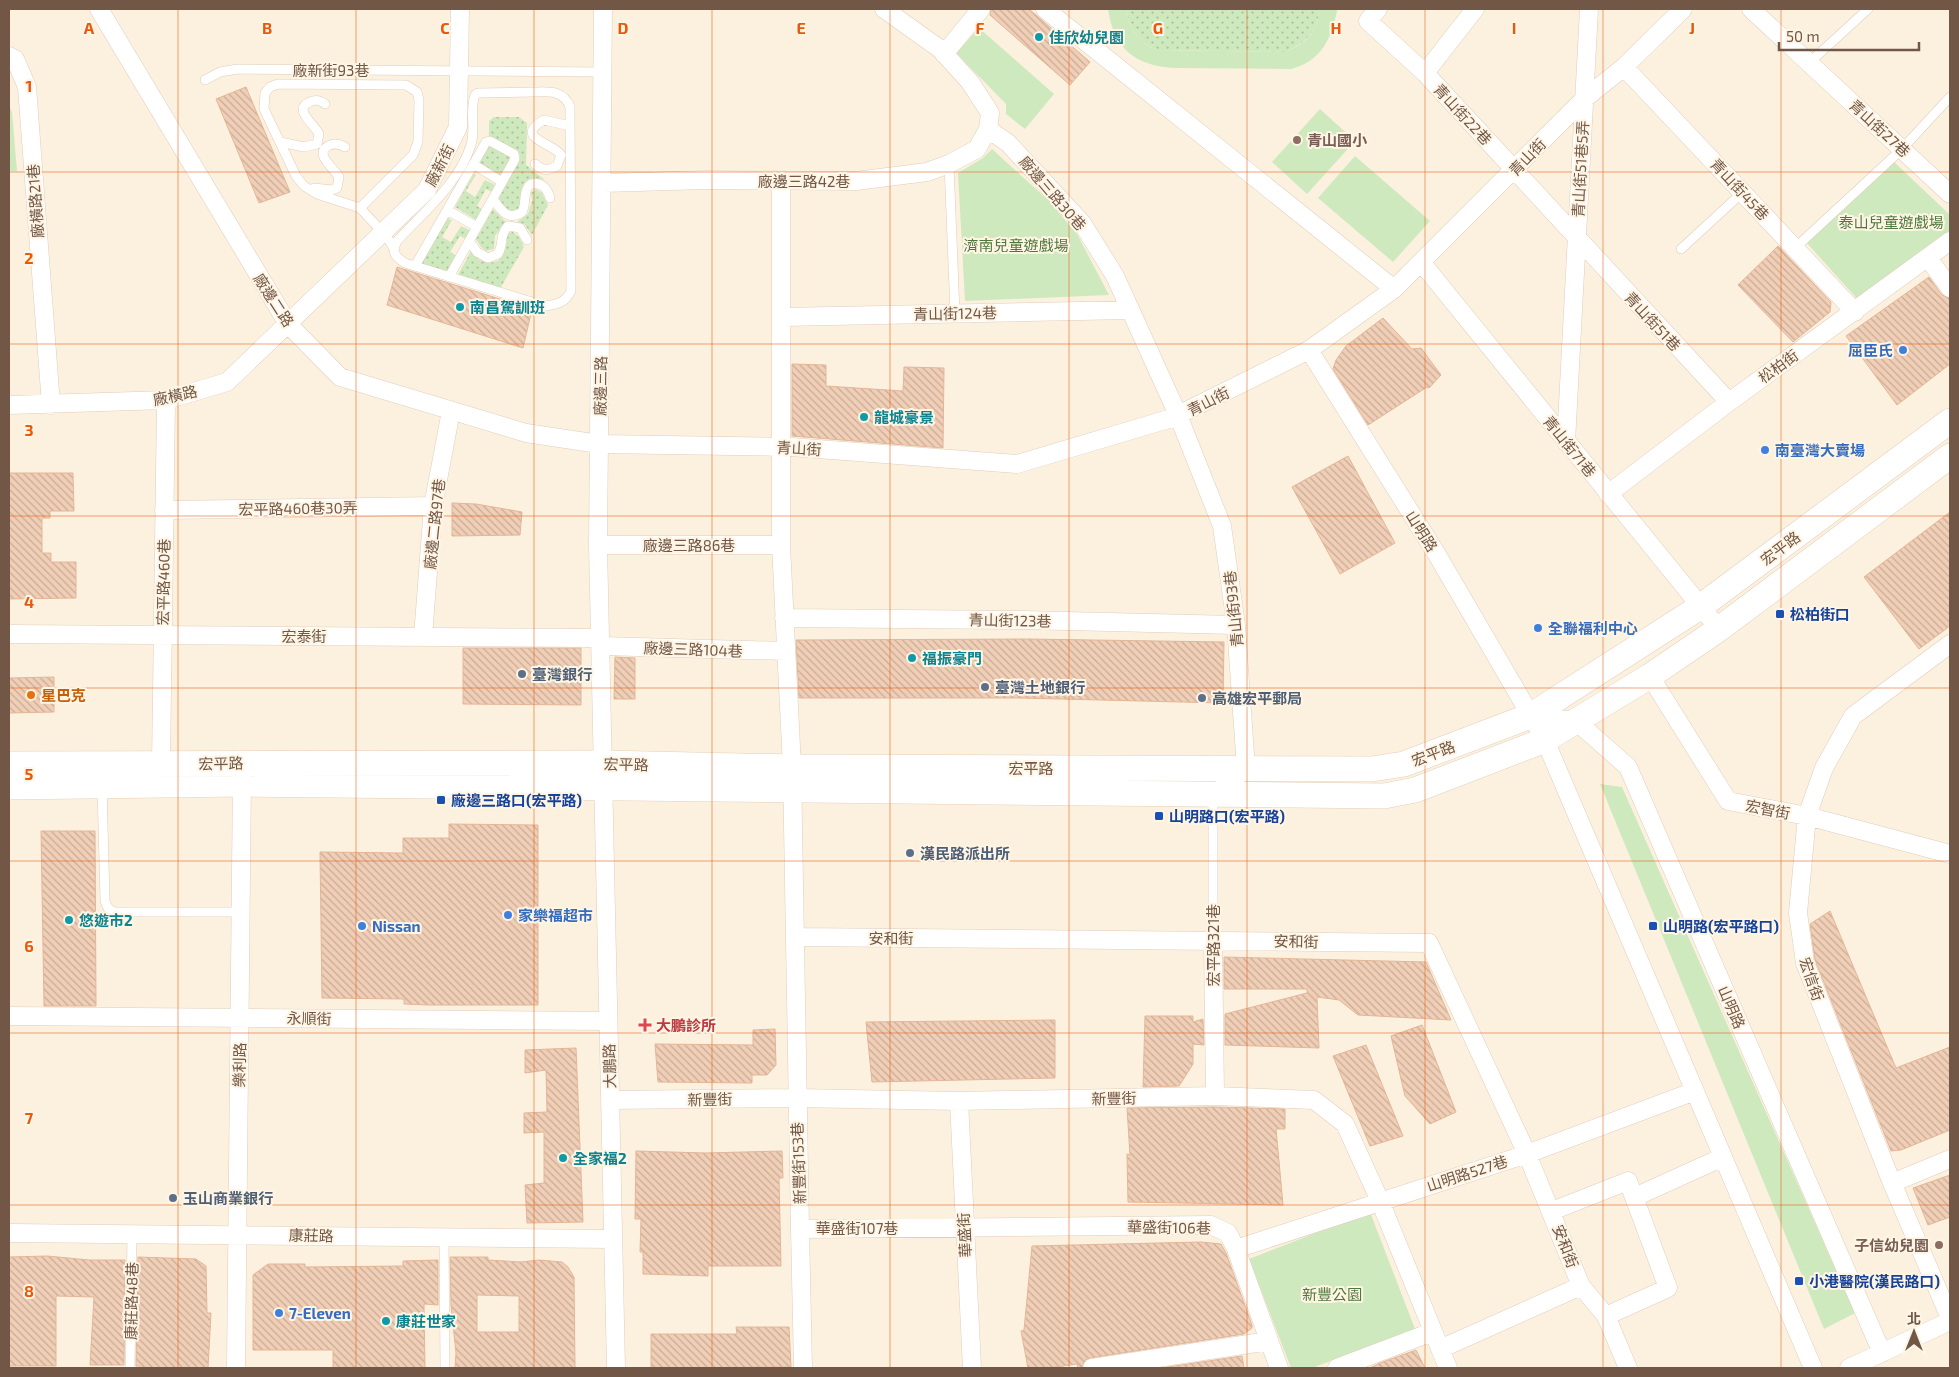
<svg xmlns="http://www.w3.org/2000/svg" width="1959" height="1377" font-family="'Exo 2','Noto Sans TC',sans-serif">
<defs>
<pattern id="grass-dots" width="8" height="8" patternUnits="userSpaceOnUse" patternTransform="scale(1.25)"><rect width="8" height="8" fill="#cfe9be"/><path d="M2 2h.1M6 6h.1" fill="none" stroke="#acc09c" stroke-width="1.8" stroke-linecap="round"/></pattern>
<pattern id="building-back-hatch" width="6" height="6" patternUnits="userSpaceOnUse" patternTransform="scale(1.25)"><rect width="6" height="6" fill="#f1cfb7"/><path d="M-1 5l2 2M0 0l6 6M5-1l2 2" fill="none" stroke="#c8ab97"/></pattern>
</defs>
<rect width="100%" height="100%" fill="#fcf1df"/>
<path fill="url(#grass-dots)" d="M 1126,9 L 1319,9 C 1318,32 1306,42 1286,52 L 1157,50 C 1138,43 1130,28 1126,9 Z
M 494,117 L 519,117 L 527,123 L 526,165 L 545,180 C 516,173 525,192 519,209 L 511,212 L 506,210 L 498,198 L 520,155 L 489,137 L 489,121 Z
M 488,145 L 512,157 L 501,176 L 479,165 L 478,161 Z
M 474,173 L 476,175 L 466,191 L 475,197 L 485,180 L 495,185 L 492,192 L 486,189 L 477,206 L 482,209 L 476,220 L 455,207 Z
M 536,189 L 542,193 L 548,205 L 532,235 L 524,224 L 517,222 L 528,214 L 532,201 L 531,193 Z
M 493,209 L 506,222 L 495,236 L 494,249 L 486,251 L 481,247 L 476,239 Z
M 446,217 L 452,220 L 442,237 L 451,242 L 461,226 L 471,231 L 466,239 L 460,236 L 450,252 L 457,256 L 447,273 L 419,265 Z
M 513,232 L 519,237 L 524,247 L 501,287 L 499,288 L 458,275 L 471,251 C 477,261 488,266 499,260 L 506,248 L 507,233 Z"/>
<path fill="#cfe9be" d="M 1108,9 L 1126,9 C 1130,28 1138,43 1157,50 L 1286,52 C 1306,43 1318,32 1319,9 L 1337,9 L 1337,11 C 1331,40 1321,61 1291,69 L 1175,68 C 1135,66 1114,49 1108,9 Z
M 979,28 L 1054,94 L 1025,129 L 1006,114 L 1006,104 L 956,53 Z
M 9,105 L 12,112 L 17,171 L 9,171 Z
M 1320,109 L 1355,141 L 1307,194 L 1272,162 Z
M 992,149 L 1048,200 L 1077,234 L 1109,295 L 965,301 L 958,173 L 983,158 Z
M 1355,156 L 1430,221 L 1393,262 L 1318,198 Z
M 1892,160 L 1950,215 L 1950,233 L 1859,301 L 1806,242 Z
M 1600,784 L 1622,787 L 1855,1313 L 1824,1329 Z
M 1370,1212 L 1415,1329 L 1312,1368 L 1291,1368 L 1249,1259 Z"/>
<path fill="url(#building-back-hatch)" stroke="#e4b697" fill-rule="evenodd" d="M 991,9 L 1029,9 L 1090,62 L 1070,85 L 990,15 Z
M 246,87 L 290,192 L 259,203 L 216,99 Z
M 1778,246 L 1831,302 L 1830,312 L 1793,342 L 1738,285 Z
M 397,267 L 532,309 L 523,348 L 387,305 Z
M 1929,277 L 1942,295 L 1950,298 L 1950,364 L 1897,405 L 1846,336 Z
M 1383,318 L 1412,349 L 1421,348 L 1441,375 L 1429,388 L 1427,387 L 1368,425 L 1333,369 L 1336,360 L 1346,346 Z
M 792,364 L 826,365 L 826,386 L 903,391 L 904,367 L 944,368 L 943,448 L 792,436 Z
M 1348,456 L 1395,543 L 1340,574 L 1292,487 Z
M 9,473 L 73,473 L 74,511 L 50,511 L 50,518 L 42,518 L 42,553 L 51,553 L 51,562 L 76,562 L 76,598 L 9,599 Z
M 452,503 L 476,504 L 522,512 L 520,535 L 452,536 Z
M 1950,512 L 1950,626 L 1919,649 L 1864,577 Z
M 1028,639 L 1224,642 L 1223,703 L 1019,698 L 799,698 L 796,640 Z
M 463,648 L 581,648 L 581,705 L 463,704 Z
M 615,657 L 635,658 L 635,699 L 614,699 Z
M 54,677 L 54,712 L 9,713 L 9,678 Z
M 449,824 L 538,825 L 538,1005 L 429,1005 L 404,1004 L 404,999 L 322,998 L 320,852 L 403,853 L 403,838 L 449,838 Z
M 41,831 L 95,831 L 96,1006 L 44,1006 Z
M 1830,911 L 1896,1068 L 1950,1047 L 1950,1130 L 1901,1150 L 1891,1151 L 1815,960 L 1810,924 Z
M 1224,957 L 1426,962 L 1451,1020 L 1358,1015 L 1339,1000 L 1317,997 L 1319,1048 L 1225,1045 L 1225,1014 L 1307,993 L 1307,989 L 1224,989 Z
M 1145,1016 L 1193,1016 L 1193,1022 L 1203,1019 L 1204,1045 L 1193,1044 L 1193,1064 L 1179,1086 L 1143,1087 Z
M 1055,1020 L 1055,1078 L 872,1082 L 866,1022 Z
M 1422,1025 L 1456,1112 L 1430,1124 L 1405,1096 L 1391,1036 Z
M 775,1029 L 776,1065 L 767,1075 L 752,1075 L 752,1083 L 658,1082 L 655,1044 L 753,1045 L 753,1030 Z
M 1366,1045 L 1403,1136 L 1370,1146 L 1333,1056 Z
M 576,1048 L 583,1222 L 527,1223 L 525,1185 L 544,1183 L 544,1132 L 524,1133 L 524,1113 L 547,1112 L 546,1070 L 525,1073 L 525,1050 Z
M 1215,1107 L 1285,1109 L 1285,1129 L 1276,1129 L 1283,1205 L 1128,1202 L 1127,1154 L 1130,1155 L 1127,1108 Z
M 636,1151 L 705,1153 L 782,1151 L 783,1178 L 779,1178 L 781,1266 L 708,1266 L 708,1276 L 643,1274 L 643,1252 L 640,1252 L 641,1219 L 635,1219 Z
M 1950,1175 L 1950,1217 L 1928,1225 L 1913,1188 Z
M 1201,1242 L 1221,1244 L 1226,1253 L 1252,1325 L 1252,1328 L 1244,1334 L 1090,1358 L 1085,1360 L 1082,1368 L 1078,1368 L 1077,1364 L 1049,1368 L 1028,1368 L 1021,1331 L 1024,1330 L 1032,1246 Z
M 47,1256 L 89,1260 L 125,1260 L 124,1365 L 90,1365 L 94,1297 L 56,1296 L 56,1366 L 9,1366 L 9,1257 Z
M 138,1257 L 196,1259 L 206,1266 L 207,1313 L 211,1313 L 208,1368 L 140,1368 L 140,1366 L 136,1366 Z
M 450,1257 L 488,1257 L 488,1260 L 521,1262 L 539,1260 L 562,1262 L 568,1267 L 574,1277 L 575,1368 L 455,1368 L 456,1353 L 451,1305 ZM 477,1295 L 519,1296 L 519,1332 L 477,1332 Z
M 438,1260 L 438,1305 L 424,1304 L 425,1368 L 333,1368 L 333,1350 L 253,1350 L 253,1275 L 268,1264 L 305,1264 L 305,1267 L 403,1266 L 403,1261 Z
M 736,1327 L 789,1327 L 791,1367 L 651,1368 L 651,1334 L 737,1334 Z
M 1416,1350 L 1425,1368 L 1370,1368 L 1380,1363 Z
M 1242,1356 L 1244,1368 L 1161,1368 Z"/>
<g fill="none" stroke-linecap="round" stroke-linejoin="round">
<defs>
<path id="lane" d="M 1809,63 L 1868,9
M 205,80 L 220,72 L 238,69 L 603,72
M 532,92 C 548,92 563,89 570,107 L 571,291 C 565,303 558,304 545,306 L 405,263 C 395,257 391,252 397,241 C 423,213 459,183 471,145 C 476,129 469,111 475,95 L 478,93 Z
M 280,142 L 304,147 L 317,144 L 319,134 C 315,125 292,109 310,102 C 316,99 320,100 325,104
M 473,164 L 502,182
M 535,164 C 543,171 548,171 557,166 L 561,155 C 554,143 512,138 544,120 L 570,126
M 949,164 L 955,313
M 314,188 L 332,190 L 337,188 L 339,177 C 334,168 312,153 330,145 C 336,143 340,144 345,147
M 493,199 C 500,209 508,222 522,212 C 527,203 522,191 531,184 C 542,182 547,188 550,198
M 360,208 L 413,155 L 418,142 L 419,100 L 417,92 L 406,85 L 278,84 L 270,87 L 265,93 L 264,109 L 296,176 L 304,186 L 317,194 L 360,208 L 387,237 L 393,247
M 447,210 L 477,227
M 469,241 L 477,252 L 488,258 L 498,254 C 504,244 499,235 508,226 L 520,228 L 527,240
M 1795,248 L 1902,149 L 1950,97
M 1681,249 L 1743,192
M 415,266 L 486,142 L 490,141 L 514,154 L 515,159 L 449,277
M 102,786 L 105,901 L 108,908 L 114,912 L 240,912
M 1213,939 L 1213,795
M 444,1237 L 445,1368
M 130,1368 L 132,1233"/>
<path id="street" d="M 99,9 L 288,324 L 340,377 L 526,433 L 599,444 L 791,447 L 1017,464 L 1172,418 L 1309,350 L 1394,289 L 1584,99 L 1624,67 L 1683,9
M 603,9 L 598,545 L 616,1368
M 1045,9 L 1394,289
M 1378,9 L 1368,21 L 1425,73
M 1475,9 L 1425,73 L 1729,402
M 1751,9 L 1950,194
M 944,54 L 981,9
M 9,56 L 15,59 L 27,87 L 51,405
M 1624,67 L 1855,312
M 988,129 L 1008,143 L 1082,223 L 1115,276 L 1178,415 L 1222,526 L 1236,625 L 1246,769 L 1213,795
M 781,182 L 781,545 L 792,767 L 800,1229
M 603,183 L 706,180 L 856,181 L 927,172 L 949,164 L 977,149 L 988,129 L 990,113 L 970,82 L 940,49 L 884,9
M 1928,258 L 1950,288
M 1421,262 L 1719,629
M 781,317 L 1130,310
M 1309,350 L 1436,553 L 1545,740 L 1813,1368
M 9,405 L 166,400 L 227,382 L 427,190 L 458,127 L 460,9
M 1566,442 L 1589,9
M 1608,494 L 1729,402 L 1950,241
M 164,510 L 433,506
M 598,545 L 781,545
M 784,618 L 1023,620 L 1236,625
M 9,634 L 600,638
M 423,637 L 433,506 L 451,411
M 1950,644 L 1853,716 L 1824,768 L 1807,816 L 1798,913 L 1805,963 L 1892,1183 L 1950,1318
M 601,646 L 786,651
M 1650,676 L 1728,801 L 1807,816 L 1950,854
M 1530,716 L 1576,721 L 1628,767 L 1882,1353
M 161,764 L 166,400
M 795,937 L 1429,943 L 1527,1154 L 1581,1286 L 1440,1349
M 1213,939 L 1215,1096
M 9,1016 L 608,1021
M 610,1100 L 796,1098 L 959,1101 L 1215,1096 L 1314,1100 L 1345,1124 L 1380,1201 L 1448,1368
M 959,1101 L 972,1368
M 1892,1183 L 1950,1159
M 1635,1197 L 1723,1157
M 1552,1211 L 1628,1181 L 1668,1288 L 1606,1316
M 9,1233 L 613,1239
M 1236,1249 L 1527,1154 L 1695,1091
M 1581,1286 L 1606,1316 L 1628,1368
M 236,1368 L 242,774
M 803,1368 L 800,1229 L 1211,1225 L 1228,1233 L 1236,1249 L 1279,1368
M 1092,1368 L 1269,1341
M 1337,1368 L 1432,1332
M 1849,1368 L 1950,1321"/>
<path id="secondary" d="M 9,764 L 603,763 L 792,767 L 1372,769 L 1404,764 L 1530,716 L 1700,607 L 1950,421
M 9,787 L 242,784 L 1384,796 L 1415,790 L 1545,740 L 1576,721 L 1650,676 L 1719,629 L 1950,456"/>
</defs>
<use href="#lane" stroke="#e0cdbc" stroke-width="10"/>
<use href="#street" stroke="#e0cdbc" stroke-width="19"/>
<use href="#secondary" stroke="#e5cfb9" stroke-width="26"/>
<use href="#lane" stroke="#fff" stroke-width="9"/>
<use href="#street" stroke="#fff" stroke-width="18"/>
<use href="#secondary" stroke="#fff" stroke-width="25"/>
</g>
<path fill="none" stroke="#e8590c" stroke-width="1" stroke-opacity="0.55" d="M 178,9 L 178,1368M 356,9 L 356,1368M 534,9 L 534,1368M 712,9 L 712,1368M 890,9 L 890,1368M 1069,9 L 1069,1368M 1247,9 L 1247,1368M 1425,9 L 1425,1368M 1603,9 L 1603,1368M 1781,9 L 1781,1368M 9,172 L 1950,172M 9,344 L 1950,344M 9,516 L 1950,516M 9,688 L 1950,688M 9,861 L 1950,861M 9,1033 L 1950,1033M 9,1205 L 1950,1205"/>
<g fill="#0f9aa8" stroke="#fff5e5" stroke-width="2">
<circle cx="1039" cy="37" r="5"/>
<circle cx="460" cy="307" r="5"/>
<circle cx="864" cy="417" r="5"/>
<circle cx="912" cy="658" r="5"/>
<circle cx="69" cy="920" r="5"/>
<circle cx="563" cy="1158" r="5"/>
<circle cx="386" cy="1321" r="5"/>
</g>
<g fill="#8d6e63" stroke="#fff5e5" stroke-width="2">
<circle cx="1297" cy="140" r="5"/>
<circle cx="1939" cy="1245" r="5"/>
</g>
<g fill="#3f7fe0" stroke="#fff5e5" stroke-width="2">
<circle cx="1903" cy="350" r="5"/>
<circle cx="1765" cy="450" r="5"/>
<circle cx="1538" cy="628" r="5"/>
<circle cx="508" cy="915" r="5"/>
<circle cx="362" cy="926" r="5"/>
<circle cx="279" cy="1313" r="5"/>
</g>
<g fill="#1a4fb4" stroke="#fff5e5" stroke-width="2">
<rect x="1775" y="609" width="10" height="10" rx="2.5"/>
<rect x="436" y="795" width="10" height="10" rx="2.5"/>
<rect x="1154" y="811" width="10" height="10" rx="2.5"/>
<rect x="1648" y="921" width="10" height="10" rx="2.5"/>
<rect x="1794" y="1276" width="10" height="10" rx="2.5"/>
</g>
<g fill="#5c6f8a" stroke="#fff5e5" stroke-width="2">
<circle cx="522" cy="674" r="5"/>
<circle cx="985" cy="687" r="5"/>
<circle cx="1202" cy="698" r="5"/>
<circle cx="910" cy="853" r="5"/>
<circle cx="173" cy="1198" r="5"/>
</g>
<circle fill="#e8710a" stroke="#fff5e5" stroke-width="2" cx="31" cy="695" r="5"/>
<path fill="#e0444e" stroke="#fff5e5" stroke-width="2" d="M642.5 1017.5h5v5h5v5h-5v5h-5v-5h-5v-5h5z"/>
<g text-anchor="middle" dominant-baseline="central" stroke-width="4" stroke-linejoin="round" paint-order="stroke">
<g font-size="15" font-weight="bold" fill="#0d838f" stroke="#fff5e5" text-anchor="start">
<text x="1049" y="37">佳欣幼兒園</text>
<text x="470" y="307">南昌駕訓班</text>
<text x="874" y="417">龍城豪景</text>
<text x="922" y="658">福振豪門</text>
<text x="79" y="920">悠遊市2</text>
<text x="573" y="1158">全家福2</text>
<text x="396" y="1321">康莊世家</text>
</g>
<g font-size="15" fill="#725747" stroke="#fff5e5">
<text x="331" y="70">廠新街93巷</text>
<text transform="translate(1463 114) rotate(47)">青山街22巷</text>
<text transform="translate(1880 128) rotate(43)">青山街27巷</text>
<text transform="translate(1527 157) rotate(-46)">青山街</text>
<text transform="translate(439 165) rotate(-63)">廠新街</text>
<text transform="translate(1580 169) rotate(-87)">青山街51巷5弄</text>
<text x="804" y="181">廠邊三路42巷</text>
<text transform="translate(1740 189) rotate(47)">青山街45巷</text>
<text transform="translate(1053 193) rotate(49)">廠邊三路30巷</text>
<text transform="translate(35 201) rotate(-94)">廠橫路21巷</text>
<text transform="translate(274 300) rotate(57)">廠邊二路</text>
<text transform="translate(955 313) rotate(-1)">青山街124巷</text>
<text transform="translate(1653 321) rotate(47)">青山街51巷</text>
<text transform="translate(1778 366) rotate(-36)">松柏街</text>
<text transform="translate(600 386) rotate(-89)">廠邊三路</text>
<text transform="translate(175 395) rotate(-12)">廠橫路</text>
<text transform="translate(1208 401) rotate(-27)">青山街</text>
<text transform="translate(1570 446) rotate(51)">青山街71巷</text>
<text transform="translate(799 448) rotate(3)">青山街</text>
<text transform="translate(298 508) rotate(-1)">宏平路460巷30弄</text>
<text transform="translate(434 524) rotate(-84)">廠邊二路97巷</text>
<text transform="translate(1422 531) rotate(58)">山明路</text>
<text x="689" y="545">廠邊三路86巷</text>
<text transform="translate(1780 548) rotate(-37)">宏平路</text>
<text transform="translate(163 582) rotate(-89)">宏平路460巷</text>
<text transform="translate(1233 609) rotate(-96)">青山街93巷</text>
<text transform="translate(1010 620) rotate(1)">青山街123巷</text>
<text x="304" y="636">宏泰街</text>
<text transform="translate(693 649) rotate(2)">廠邊三路104巷</text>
<text transform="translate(1433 753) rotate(-21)">宏平路</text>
<text transform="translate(221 763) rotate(-1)">宏平路</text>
<text transform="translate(626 764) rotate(1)">宏平路</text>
<text x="1031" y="768">宏平路</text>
<text transform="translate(1768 809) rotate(11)">宏智街</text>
<text x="891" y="938">安和街</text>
<text transform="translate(1296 941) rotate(1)">安和街</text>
<text transform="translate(1213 945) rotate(-90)">宏平路321巷</text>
<text transform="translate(1812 979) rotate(71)">宏信街</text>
<text transform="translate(1732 1007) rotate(67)">山明路</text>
<text transform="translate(309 1018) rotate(1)">永順街</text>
<text transform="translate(239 1065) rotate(-89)">樂利路</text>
<text transform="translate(609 1066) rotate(-91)">大鵬路</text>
<text transform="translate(1114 1098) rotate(-1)">新豐街</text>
<text transform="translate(710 1099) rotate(-1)">新豐街</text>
<text transform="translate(798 1163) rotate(-92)">新豐街153巷</text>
<text transform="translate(1467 1173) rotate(-18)">山明路527巷</text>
<text transform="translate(1169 1227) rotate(1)">華盛街106巷</text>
<text x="857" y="1228">華盛街107巷</text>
<text transform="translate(311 1235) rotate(1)">康莊路</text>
<text transform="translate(964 1235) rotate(-93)">華盛街</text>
<text transform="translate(1566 1246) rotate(69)">安和街</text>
<text transform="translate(131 1301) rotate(-89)">康莊路48巷</text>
</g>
<g font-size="15" font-weight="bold" fill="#785e54" stroke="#fff5e5" text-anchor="start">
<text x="1307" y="140">青山國小</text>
<text x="1929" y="1245" text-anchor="end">子信幼兒園</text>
</g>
<g font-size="15" fill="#4f783f" stroke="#fff5e5">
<text x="1891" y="222">泰山兒童遊戲場</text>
<text x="1016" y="245">濟南兒童遊戲場</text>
<text x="1332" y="1294">新豐公園</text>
</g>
<g font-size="15" font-weight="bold" fill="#366cbe" stroke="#fff5e5" text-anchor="start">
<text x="1893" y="350" text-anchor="end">屈臣氏</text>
<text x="1775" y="450">南臺灣大賣場</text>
<text x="1548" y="628">全聯福利中心</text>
<text x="518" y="915">家樂福超市</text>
<text x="372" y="926">Nissan</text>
<text x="289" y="1313">7-Eleven</text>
</g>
<g font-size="15" font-weight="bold" fill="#164399" stroke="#fff5e5" text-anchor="start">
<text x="1790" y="614">松柏街口</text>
<text x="451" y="800">廠邊三路口(宏平路)</text>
<text x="1169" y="816">山明路口(宏平路)</text>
<text x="1663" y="926">山明路(宏平路口)</text>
<text x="1809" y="1281">小港醫院(漢民路口)</text>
</g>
<g font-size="15" font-weight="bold" fill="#4e5e75" stroke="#fff5e5" text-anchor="start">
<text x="532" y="674">臺灣銀行</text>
<text x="995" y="687">臺灣土地銀行</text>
<text x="1212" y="698">高雄宏平郵局</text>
<text x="920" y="853">漢民路派出所</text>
<text x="183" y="1198">玉山商業銀行</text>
</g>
<g font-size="15" font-weight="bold" fill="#c56008" stroke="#fff5e5" text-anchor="start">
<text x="41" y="695">星巴克</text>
</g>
<g font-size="15" font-weight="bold" fill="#be3a42" stroke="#fff5e5" text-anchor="start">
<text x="656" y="1025">大鵬診所</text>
</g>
</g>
<g font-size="16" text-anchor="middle" font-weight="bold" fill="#e8590c" stroke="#fff5e5" stroke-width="4" stroke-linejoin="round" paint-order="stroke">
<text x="89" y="34">A</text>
<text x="267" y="34">B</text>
<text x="445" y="34">C</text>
<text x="623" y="34">D</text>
<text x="801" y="34">E</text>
<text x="980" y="34">F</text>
<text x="1158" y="34">G</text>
<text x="1336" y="34">H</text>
<text x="1514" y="34">I</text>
<text x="1692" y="34">J</text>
<text x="29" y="92">1</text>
<text x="29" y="264">2</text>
<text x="29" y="436">3</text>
<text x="29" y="608">4</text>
<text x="29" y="780">5</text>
<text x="29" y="952">6</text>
<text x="29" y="1124">7</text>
<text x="29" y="1297">8</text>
</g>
<rect width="1959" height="1377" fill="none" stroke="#725747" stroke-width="20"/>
<g transform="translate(1914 1332)" stroke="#fff5e5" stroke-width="4" paint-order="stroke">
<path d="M0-4L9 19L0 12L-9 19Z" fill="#725747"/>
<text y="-8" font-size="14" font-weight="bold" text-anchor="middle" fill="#725747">北</text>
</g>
<path d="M1779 42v8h140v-8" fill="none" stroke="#725747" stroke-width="2.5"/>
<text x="1786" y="42" font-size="15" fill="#725747" stroke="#fff5e5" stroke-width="4" paint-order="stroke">50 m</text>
</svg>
